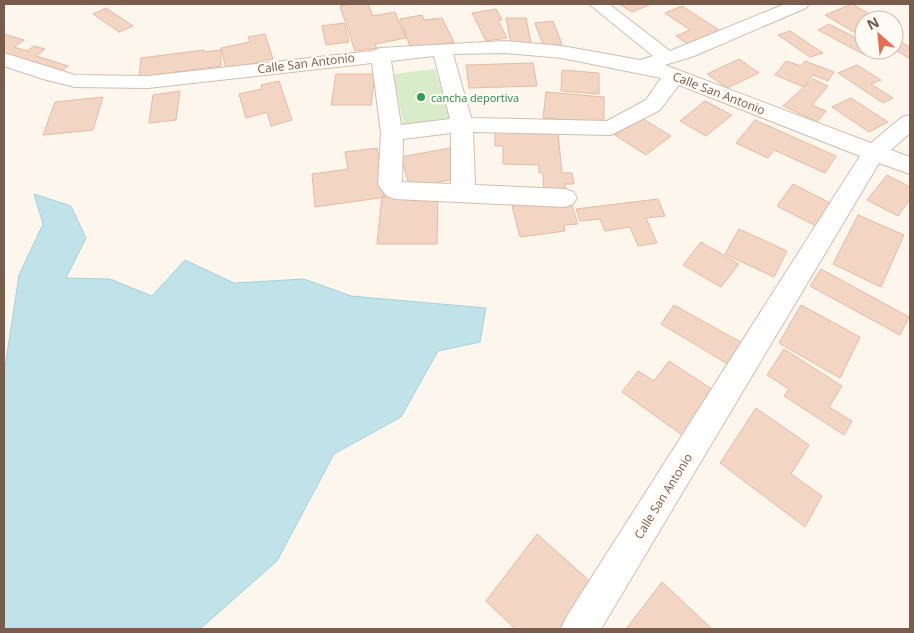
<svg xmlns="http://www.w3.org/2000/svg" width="914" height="633" font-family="'Open Sans',sans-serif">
<rect width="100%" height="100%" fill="#fdf6ec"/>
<path fill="#d8ecc9" d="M 435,69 L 451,119 L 404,127 L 393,74 Z"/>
<path fill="#bfe3e8" stroke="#a5d3da" d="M 34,194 L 71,206 L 86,238 L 66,278 L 110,279 L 152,296 L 185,260 L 234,283 L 304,279 L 351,296 L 486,308 L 480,342 L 438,351 L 401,417 L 334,454 L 277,561 L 200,629 L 4,629 L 4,374 L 19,275 L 43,224 Z"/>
<path fill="#f3d5c3" stroke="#e6bba3" d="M 354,4 L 368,4 L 373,16 L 395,12 L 406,38 L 375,44 L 377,48 L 355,51 L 340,6 Z
M 619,4 L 647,4 L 649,5 L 632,12 Z
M 852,4 L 880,20 L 864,20 L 864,38 L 825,15 Z
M 682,6 L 719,30 L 688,44 L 676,36 L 690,30 L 665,13 Z
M 106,8 L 133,26 L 119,32 L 93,14 Z
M 496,9 L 502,20 L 498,20 L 507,38 L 486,41 L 472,13 Z
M 422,15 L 424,20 L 442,18 L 454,42 L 411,49 L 400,19 Z
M 506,18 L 526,18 L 531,43 L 511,44 Z
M 553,21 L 562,44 L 543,45 L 535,23 Z
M 344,23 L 349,42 L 326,45 L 322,26 Z
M 829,24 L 864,42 L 864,50 L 870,50 L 863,54 L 818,30 Z
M 790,31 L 823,53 L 810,57 L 778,35 Z
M 4,34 L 24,40 L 14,47 L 27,51 L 34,46 L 45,49 L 36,56 L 68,66 L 58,74 L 4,57 Z
M 265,34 L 273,59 L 226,69 L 221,48 L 250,42 L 248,37 Z
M 894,38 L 910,47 L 910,59 L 894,49 Z
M 204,50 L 204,52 L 221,50 L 221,66 L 139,77 L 141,58 Z
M 739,59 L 759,73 L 727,88 L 707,74 Z
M 786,61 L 801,66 L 805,61 L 834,72 L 828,81 L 813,75 L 804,87 L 775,75 Z
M 533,63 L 537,86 L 469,88 L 466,65 Z
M 857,65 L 881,80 L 871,84 L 893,98 L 883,103 L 838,73 Z
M 562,70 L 599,73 L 599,94 L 561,91 Z
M 336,74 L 375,74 L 371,105 L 331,105 Z
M 813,79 L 828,86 L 812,105 L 826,111 L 817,122 L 783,106 Z
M 279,81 L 292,120 L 271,126 L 267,112 L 246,118 L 239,94 L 262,89 L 261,85 Z
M 180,91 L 176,120 L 149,123 L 153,95 Z
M 546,92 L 604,97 L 604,123 L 543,118 Z
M 103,97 L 93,130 L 43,135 L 55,102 Z
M 851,98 L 888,122 L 869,132 L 832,107 Z
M 705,101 L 732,115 L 706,136 L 680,121 Z
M 640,117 L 671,136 L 646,155 L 615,135 Z
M 755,120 L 836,156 L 825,173 L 774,150 L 768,158 L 736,143 Z
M 495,132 L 558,133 L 562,173 L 572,173 L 574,184 L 565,184 L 566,194 L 544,194 L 543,173 L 539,173 L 539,165 L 503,164 L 503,146 L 495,146 Z
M 377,148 L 386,197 L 315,207 L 312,174 L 348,169 L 345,152 Z
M 450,148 L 460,178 L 410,188 L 401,157 Z
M 887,175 L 910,187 L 910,199 L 898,216 L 867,200 Z
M 793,184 L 834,205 L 818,227 L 777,206 Z
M 438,193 L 437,244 L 377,244 L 382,195 Z
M 658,199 L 665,216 L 646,218 L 657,243 L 638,246 L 630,227 L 605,231 L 600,219 L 580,221 L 576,209 Z
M 570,200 L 578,224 L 564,225 L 565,231 L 520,237 L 512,206 Z
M 858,215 L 904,235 L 881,287 L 833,264 Z
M 739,229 L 787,251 L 774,277 L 725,254 Z
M 701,242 L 739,264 L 721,287 L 683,265 Z
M 821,269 L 909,317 L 900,335 L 810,286 Z
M 674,305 L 744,344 L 731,366 L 661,324 Z
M 801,305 L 860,337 L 840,378 L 779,343 Z
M 784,349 L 842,386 L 829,407 L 852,421 L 844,435 L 784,396 L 789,389 L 767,375 Z
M 669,361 L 719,394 L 689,440 L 622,392 L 638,371 L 654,381 Z
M 756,408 L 809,445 L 791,474 L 822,496 L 805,527 L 720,463 Z
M 537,534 L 593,584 L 562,629 L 515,629 L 486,601 Z
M 662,582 L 712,629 L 626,629 Z"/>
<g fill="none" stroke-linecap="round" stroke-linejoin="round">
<defs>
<path id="street" d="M 589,4 L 609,4 L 670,51 L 785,4 L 809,4 L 806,8 L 694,56 L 665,65 L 871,143 L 902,117 L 910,115 L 910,133 L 891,150 L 910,157 L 910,174 L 879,163 L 601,629 L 561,629 L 567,616 L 860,156 L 679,85 L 660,110 L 611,135 L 473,132 L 475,185 L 565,189 L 573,192 L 577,198 L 573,204 L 565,207 L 395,199 L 387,196 L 378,185 L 381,133 L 372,63 L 148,88 L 75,87 L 43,79 L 4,66 L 4,53 L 75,75 L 148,76 L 372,51 L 380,48 L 505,41 L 562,46 L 640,60 L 653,56 ZM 505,53 L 562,58 L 661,78 L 646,100 L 607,121 L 471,118 L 453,54 ZM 434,56 L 450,119 L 401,125 L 391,61 ZM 451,133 L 451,184 L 402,182 L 403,139 Z"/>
</defs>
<use href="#street" stroke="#d1beb0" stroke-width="2"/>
<use href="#street" fill="#fff" fill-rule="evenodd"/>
</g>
<circle fill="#2e9e5b" stroke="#fffaf3" stroke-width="2" cx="421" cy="97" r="5"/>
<g text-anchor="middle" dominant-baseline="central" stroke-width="4.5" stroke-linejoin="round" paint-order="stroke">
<g font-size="11" fill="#27864d" stroke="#fffaf3" text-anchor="start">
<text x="431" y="97">cancha deportiva</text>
</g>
<g font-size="12" fill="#7a5c4d" stroke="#fffaf3">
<text transform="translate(306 63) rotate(-7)">Calle San Antonio</text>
<text transform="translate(719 93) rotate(21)">Calle San Antonio</text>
<text transform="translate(663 496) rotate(-58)">Calle San Antonio</text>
</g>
</g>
<rect width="914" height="633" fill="none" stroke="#7a5c4d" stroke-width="10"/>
<g transform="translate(879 35) rotate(333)"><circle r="24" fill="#fffaf3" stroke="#cabbb1"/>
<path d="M0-4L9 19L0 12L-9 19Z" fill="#e76f51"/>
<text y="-8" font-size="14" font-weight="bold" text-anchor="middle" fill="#7a5c4d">N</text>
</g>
</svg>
